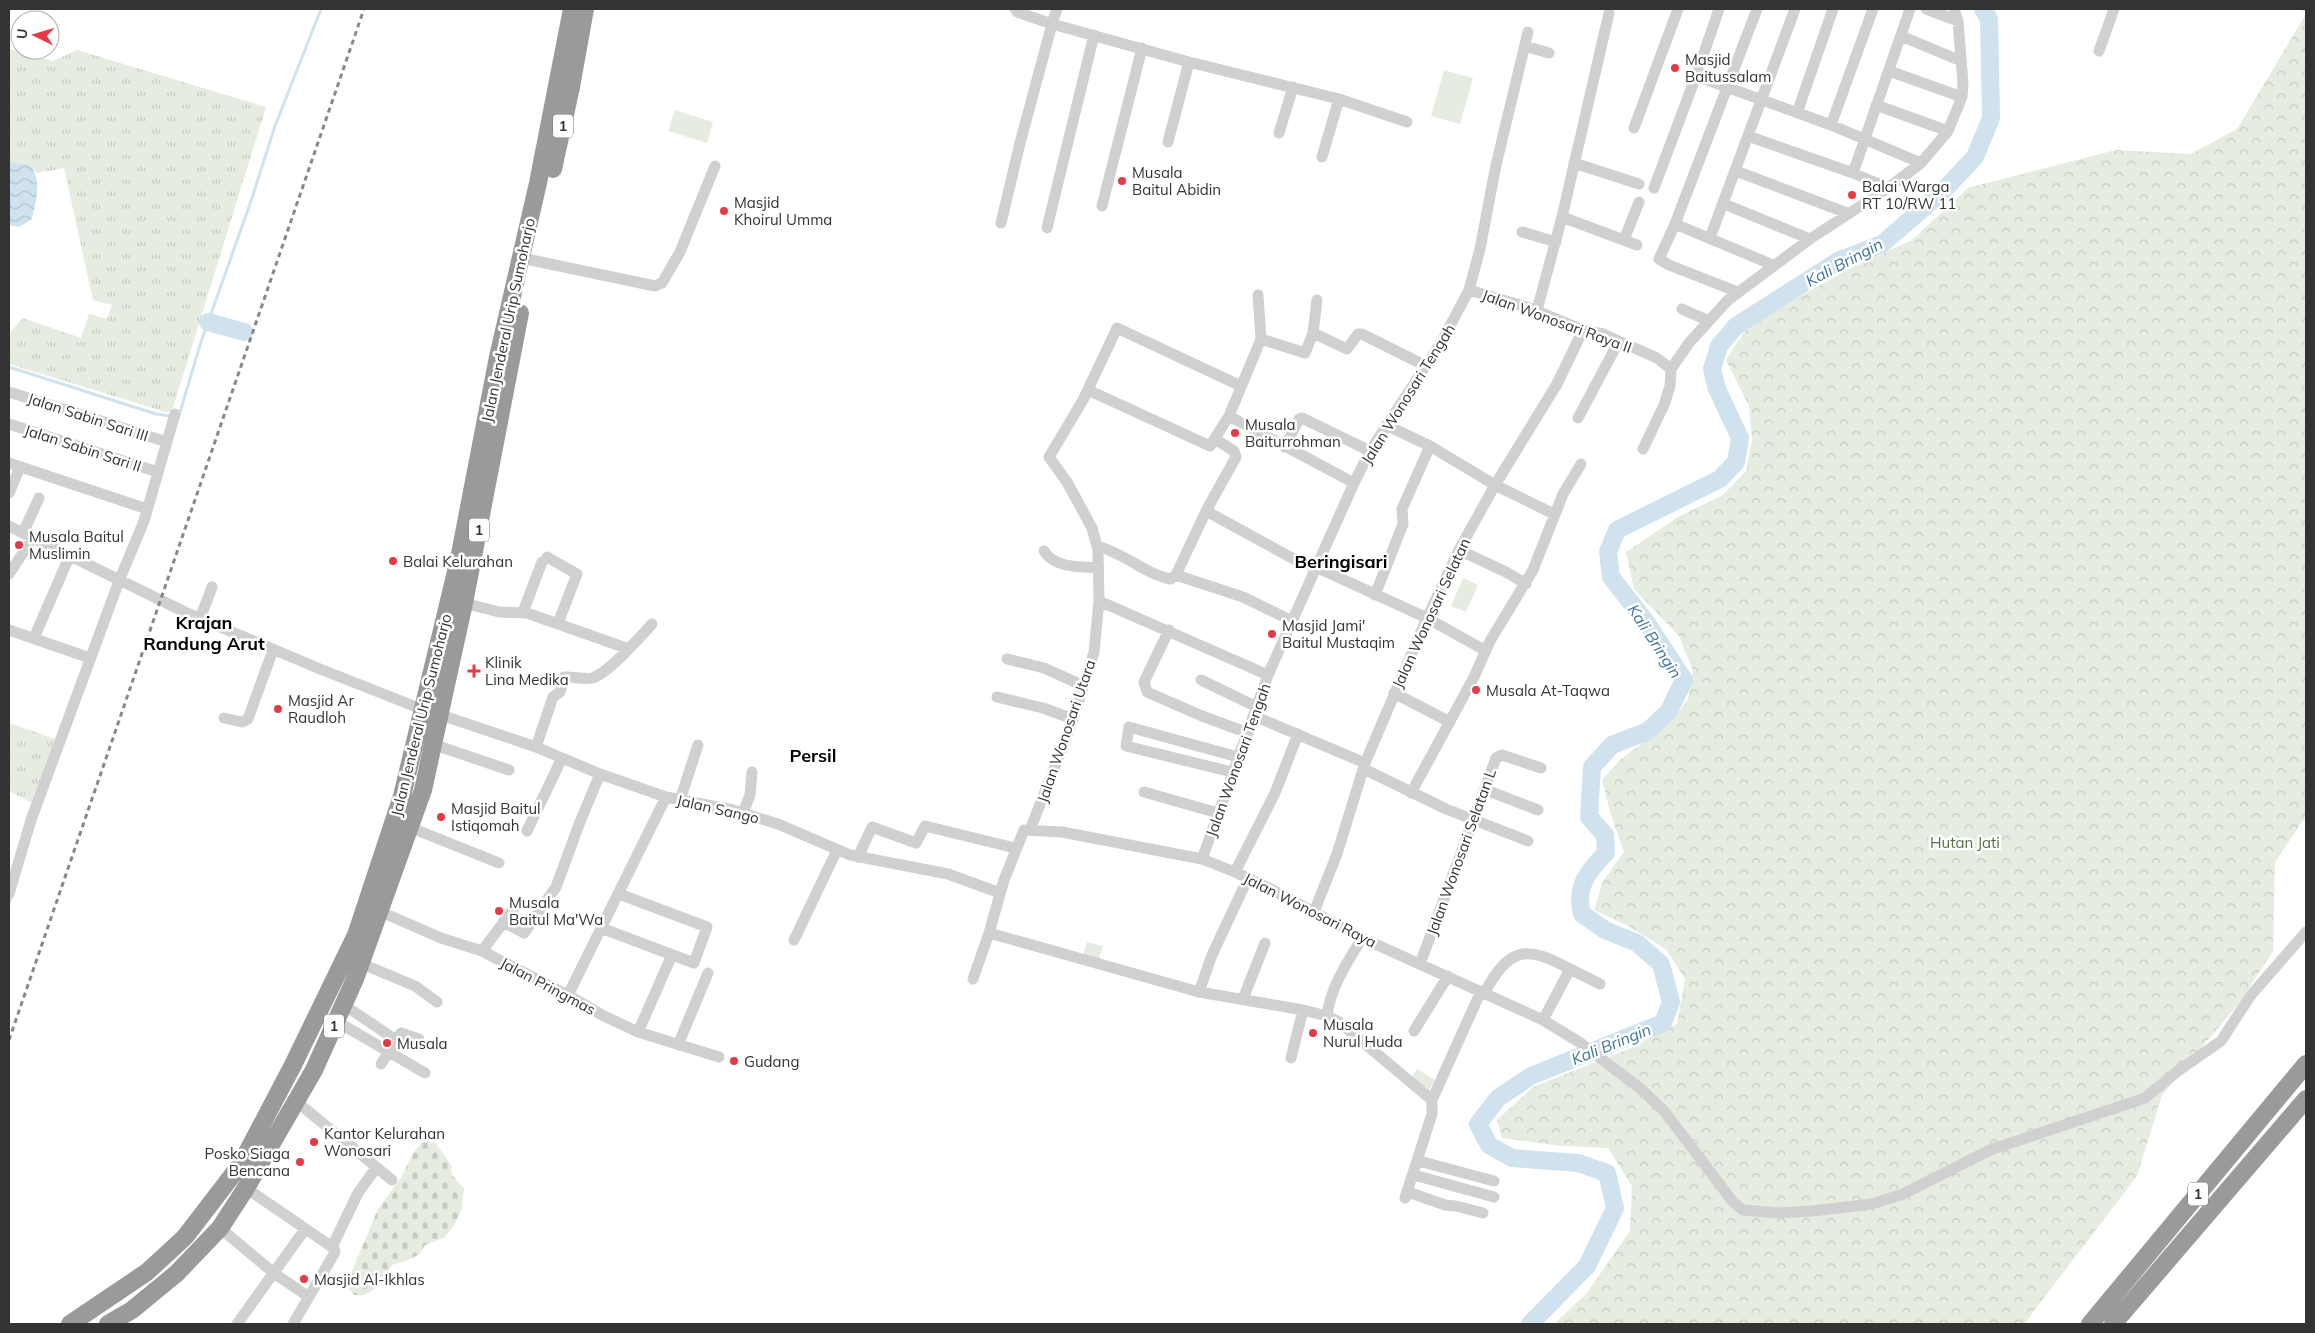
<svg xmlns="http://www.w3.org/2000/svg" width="2315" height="1333" font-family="Mulish,sans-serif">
<defs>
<pattern id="grass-tufts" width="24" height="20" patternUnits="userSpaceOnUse" patternTransform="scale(1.25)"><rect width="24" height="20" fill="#e6ecdf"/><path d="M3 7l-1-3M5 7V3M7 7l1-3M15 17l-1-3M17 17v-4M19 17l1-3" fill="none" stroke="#c6cbc0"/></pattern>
<pattern id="forest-crowns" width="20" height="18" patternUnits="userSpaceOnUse" patternTransform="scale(1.25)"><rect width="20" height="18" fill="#e6ecdf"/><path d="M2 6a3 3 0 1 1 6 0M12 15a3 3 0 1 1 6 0" fill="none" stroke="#c6cbc0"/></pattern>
<pattern id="cemetery-stones" width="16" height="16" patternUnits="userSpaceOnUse" patternTransform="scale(1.25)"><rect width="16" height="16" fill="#e6ecdf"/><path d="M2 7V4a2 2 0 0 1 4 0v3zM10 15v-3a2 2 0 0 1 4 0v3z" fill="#c6cbc0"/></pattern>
<pattern id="water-waves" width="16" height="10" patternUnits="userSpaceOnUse" patternTransform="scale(1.25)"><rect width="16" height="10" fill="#cfe2ee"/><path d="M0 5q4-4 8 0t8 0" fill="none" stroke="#b2c2cd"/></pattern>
</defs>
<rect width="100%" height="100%" fill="#fff"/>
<path fill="url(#grass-tufts)" d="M 9,49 L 53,61 L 77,50 L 266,107 L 172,411 L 166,412 L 9,364 L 9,334 L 23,318 L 81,338 L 89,314 L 107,319 L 112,305 L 93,300 L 64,168 L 37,173 L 31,166 L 9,161 Z
M 9,723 L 55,739 L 32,803 L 9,791 Z"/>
<path fill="url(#forest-crowns)" d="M 2300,9 L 2306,9 L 2306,816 L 2275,862 L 2273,951 L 2239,1003 L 2162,1095 L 2137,1176 L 2024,1324 L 1554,1324 L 1586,1294 L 1630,1231 L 1632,1186 L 1608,1148 L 1563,1146 L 1502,1138 L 1497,1120 L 1533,1087 L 1631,1048 L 1677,1024 L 1685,979 L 1666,949 L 1630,927 L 1594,910 L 1603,881 L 1624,852 L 1611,815 L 1602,780 L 1621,759 L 1673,720 L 1688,699 L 1693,671 L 1679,636 L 1634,589 L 1626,552 L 1678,517 L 1723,495 L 1746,471 L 1752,441 L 1749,406 L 1726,360 L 1749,324 L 1855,266 L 1912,240 L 1968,188 L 2116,150 L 2191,154 L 2237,129 L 2306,14 Z"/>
<path fill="url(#cemetery-stones)" d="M 423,1140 L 435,1142 L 451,1165 L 452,1175 L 464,1189 L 462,1208 L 455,1224 L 444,1238 L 425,1245 L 420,1254 L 406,1261 L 392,1265 C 383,1281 373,1298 354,1295 L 346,1285 L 378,1209 L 400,1179 L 413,1154 Z"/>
<path fill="#e6ecdf" d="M 1444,70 L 1473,78 L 1460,124 L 1431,116 Z
M 675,110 L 713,122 L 707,143 L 668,131 Z
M 1463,578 L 1478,585 L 1466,612 L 1451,606 Z
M 1087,942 L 1103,946 L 1099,960 L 1083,956 Z
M 1417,1069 L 1435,1080 L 1429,1090 L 1411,1078 Z"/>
<path fill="url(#water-waves)" d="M 9,161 L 31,166 C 42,180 36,203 32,219 L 19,227 L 9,225 Z"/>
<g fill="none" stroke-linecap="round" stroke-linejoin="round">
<path stroke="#cfe2ee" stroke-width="3" d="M 9,367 L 156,414 L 171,416
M 179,416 L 200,345 L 251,201 L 275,126 L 321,9
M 9,905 L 11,896"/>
<path stroke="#cfe2ee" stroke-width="18" d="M 208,322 L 244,332
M 1530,1324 L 1587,1266 L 1615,1208 L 1607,1173 L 1578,1163 L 1512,1158 L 1489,1145 L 1478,1124 L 1498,1098 L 1531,1076 L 1663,1023 L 1671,1002 L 1661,964 L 1637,943 L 1605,930 L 1582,914 C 1575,887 1588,871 1606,853 L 1605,835 L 1589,817 L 1592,767 L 1612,745 L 1648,731 L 1669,711 L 1684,680 L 1646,622 L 1611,577 L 1608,552 L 1617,530 L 1720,479 L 1736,462 L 1740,438 L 1717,389 L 1712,369 L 1719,346 L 1736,326 L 1838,261 L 1882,244 L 1942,192 L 1975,157 L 1991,118 L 1989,19 L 1983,9"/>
<path stroke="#d0d0d0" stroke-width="11" d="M 1057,9 L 1052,24 L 1189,62 L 1339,99 L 1407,122
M 1926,9 L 1958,21
M 1901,36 L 1961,61
M 1525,46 L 1549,53
M 2099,51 L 2114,9
M 1889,71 L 1962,97
M 1696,76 L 1831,125 L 1921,163
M 1876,105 L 1948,131
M 1797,113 L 1833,9
M 1831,125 L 1873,9
M 1634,128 L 1678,9
M 1279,133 L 1293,87
M 1748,136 L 1853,173 L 1888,188
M 1168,142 L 1189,62
M 1322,157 L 1339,99
M 1574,163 L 1639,184
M 1736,171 L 1847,213
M 1853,173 L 1910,9
M 1654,188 L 1696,76 L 1719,9
M 1724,204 L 1810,239
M 1102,206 L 1142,48
M 1562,217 L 1637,245
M 1001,223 L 1020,143 L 1052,24 L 1017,12 L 1015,9
M 1675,224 L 1773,265
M 1047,228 L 1094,35
M 1522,232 L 1556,242
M 1710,238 L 1795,9
M 1624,240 L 1639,202
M 531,260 L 655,286 L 662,283 L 680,252 L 715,166
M 1469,290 L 1530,308 L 1583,330 L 1603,334 L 1657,358 L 1671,369
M 1738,292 L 1669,265 L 1659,259 L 1675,224 L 1757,9
M 1682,309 L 1709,321
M 1537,310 L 1562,217 L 1609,13
M 1313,333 L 1347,349 L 1358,334 L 1362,334 L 1426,366
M 1261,339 L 1305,353 L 1313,333 L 1317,300
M 1088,390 L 1210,446 L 1229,416 L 1261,339 L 1258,295
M 9,392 L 167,442
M 1229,416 L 1354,483
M 1578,418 L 1619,341
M 9,424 L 158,472
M 1386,425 L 1430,446 L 1495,485 L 1554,514
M 1285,447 L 1299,419 L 1302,418 L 1370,451
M 1643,449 L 1664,405 L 1670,386 L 1671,369 L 1689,343 L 1728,300 L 1810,239 L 1888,188 L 1921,163 L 1948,131 L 1962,97 L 1963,83 L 1958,21 L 1954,9
M 9,463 L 147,509
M 9,493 L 20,467
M 1206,511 L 1236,457 L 1234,451 L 1215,439
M 9,526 L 185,612 L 320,669 L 424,710
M 23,533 L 39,498
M 1097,546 C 1122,552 1147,575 1171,579 L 1176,575 L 1206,511 L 1292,558 L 1318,568 L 1427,618 L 1486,651
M 1459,550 L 1506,572 L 1526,584
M 1044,551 C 1055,569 1081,566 1099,568
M 547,557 L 577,574 L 558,623
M 9,574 L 33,538
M 1176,575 L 1243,597 L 1292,621
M 1375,595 L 1403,524 L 1402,509 L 1430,446
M 1099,601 L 1268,675
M 464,603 L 499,612 L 527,613 L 629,649
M 523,612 L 542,562
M 200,619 L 212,587
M 9,630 L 90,658
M 1169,630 L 1144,682 L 1147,692 L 1202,716 L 1248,733
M 34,638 L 69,557
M 1007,659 L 1044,668 L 1084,686
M 1201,680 L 1257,707
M 1394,693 L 1450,722
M 997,697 L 1043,708 L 1073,719
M 438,714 L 536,747 L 600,774 L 666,797 L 733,810 L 778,824 L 850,855 L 948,874 L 1000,893
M 1254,716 L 1365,763
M 224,718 L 242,722 L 248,719 L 273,650
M 432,744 L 509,770
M 536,747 L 553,697 L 560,692 L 564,677 C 573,676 583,680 592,678 C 608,674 640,637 652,624
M 1364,769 L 1446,809 L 1528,841
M 1232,772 L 1126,746 L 1129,727 L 1238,757
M 1486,790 L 1538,810
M 1144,792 L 1218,813
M 1411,793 L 1474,677 L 1490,641 L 1533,570 L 1563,494 L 1581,464
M 680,800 L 698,745
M 743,813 L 750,795 L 752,772
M 409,827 L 499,863
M 1030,830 L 1067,736 L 1088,673 L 1094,652 L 1099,601 L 1098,550 L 1092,528 L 1067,482 L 1049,457 L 1083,400 L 1117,328 L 1241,386
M 527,831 L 562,758
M 858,857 L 872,827 L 916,843 L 925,826 L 1015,848
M 1202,859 L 1268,675 L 1354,483 L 1370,451 L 1442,341 L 1469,290 L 1480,249 L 1496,165 L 1528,32
M 1235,872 L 1275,793 L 1298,734
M 9,894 L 31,820 L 119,581 L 144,521 L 175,414
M 379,911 L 441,938 L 482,951 L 575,999 L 602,1015 L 638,1032 L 719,1057
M 1314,912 L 1337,854 L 1365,763 L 1427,618 L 1459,550 L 1495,485 L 1557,384 L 1583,330
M 503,922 L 524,933 L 556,887 L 580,822 L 600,774
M 601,928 L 694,963 L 707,927 L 619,894
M 989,933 L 1199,992 L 1303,1010 L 1327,1016 L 1339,1022 L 1432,1100 L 1432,1114 L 1405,1198
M 794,940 L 837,850
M 482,951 L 515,907
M 360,963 L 415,986 L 437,1002
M 1420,964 L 1496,758 L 1502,755 L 1541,768
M 1570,969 L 1600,984
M 973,979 L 989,933 L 1004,880 L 1024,830 L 1062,832 L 1202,859 L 1235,872 L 1273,890 L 1362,938 L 1543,1020 L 1579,1042 L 1641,1089 L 1665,1112 L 1733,1202 L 1743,1210 L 1779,1213 L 1812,1211 L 1872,1204 L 1903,1194 L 1990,1150 L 2145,1098 L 2178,1071 L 2221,1041 L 2251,995 L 2306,932
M 1199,992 L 1212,955 L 1248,878
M 1485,992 C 1509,947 1527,945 1570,969 L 1543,1020
M 568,995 L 666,797
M 1243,999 L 1265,943
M 344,1005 L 396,1040
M 1327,1016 C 1330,988 1348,961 1362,938
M 336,1021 L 425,1073
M 1414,1031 L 1448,976
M 638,1032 L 672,955
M 678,1045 L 708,973
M 1291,1058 L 1303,1010
M 381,1064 L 401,1033 L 419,1039
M 1432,1100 L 1481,991
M 297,1102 L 392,1180
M 1419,1161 L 1494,1181
M 1414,1175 L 1494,1197
M 246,1188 L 332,1247
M 1408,1192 L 1445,1205 L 1456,1206 L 1483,1213
M 220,1228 L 275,1274 L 309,1297
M 237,1324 L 303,1232
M 293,1324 L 334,1254 L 335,1251 L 332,1247 L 358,1193 L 376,1168"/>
<path stroke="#9a9a9a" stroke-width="18" d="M 553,169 L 571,87 L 585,9
M 70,1324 L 147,1272 L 185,1237 L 241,1164 L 293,1065 L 356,935 L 402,796 L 459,559 L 498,357 L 538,183 L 572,9
M 108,1324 L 132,1310 L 177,1273 L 220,1228 L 246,1188 L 314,1070 L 355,979 L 423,790 L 464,603 L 520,313
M 2090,1324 L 2306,1064
M 2113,1324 L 2306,1099"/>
<path stroke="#888" stroke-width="3" stroke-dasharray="5 4" stroke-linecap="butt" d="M 9,1040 L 364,9"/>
</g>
<g fill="#e63946" stroke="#fff" stroke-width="2">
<circle cx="1675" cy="68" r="5"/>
<circle cx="1122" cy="181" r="5"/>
<circle cx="1852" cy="195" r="5"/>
<circle cx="724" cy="211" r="5"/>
<circle cx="1235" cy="433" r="5"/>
<circle cx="19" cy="545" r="5"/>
<circle cx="393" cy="561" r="5"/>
<circle cx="1272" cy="634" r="5"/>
<path d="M471.5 663.5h5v5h5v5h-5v5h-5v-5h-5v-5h5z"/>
<circle cx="1476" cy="690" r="5"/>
<circle cx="278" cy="709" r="5"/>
<circle cx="441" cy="817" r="5"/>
<circle cx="499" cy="911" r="5"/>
<circle cx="1313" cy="1033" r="5"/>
<circle cx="387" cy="1043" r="5"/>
<circle cx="734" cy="1061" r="5"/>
<circle cx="314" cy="1142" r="5"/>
<circle cx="300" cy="1162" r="5"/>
<circle cx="304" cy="1279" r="5"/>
</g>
<g text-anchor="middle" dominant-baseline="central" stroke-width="5" stroke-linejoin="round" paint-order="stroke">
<g fill="#fff" stroke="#707070" stroke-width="1">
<rect x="553" y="114.5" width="20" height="23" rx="4"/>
<rect x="469" y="518.5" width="20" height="23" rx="4"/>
<rect x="324" y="1014.5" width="20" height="23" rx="4"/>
<rect x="2188" y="1182.5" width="20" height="23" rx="4"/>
</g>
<g font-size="14" font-weight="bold" fill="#333">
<text x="563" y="126">1</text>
<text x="479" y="530">1</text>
<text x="334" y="1026">1</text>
<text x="2198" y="1194">1</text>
</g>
<g font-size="15" fill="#333" stroke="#fff" text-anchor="start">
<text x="1685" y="59">Masjid<tspan x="1685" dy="17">Baitussalam</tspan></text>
<text x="1132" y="172">Musala<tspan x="1132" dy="17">Baitul Abidin</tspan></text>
<text x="1862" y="186">Balai Warga<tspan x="1862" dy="17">RT 10/RW 11</tspan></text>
<text x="734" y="202">Masjid<tspan x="734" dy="17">Khoirul Umma</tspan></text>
<text x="1245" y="424">Musala<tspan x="1245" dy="17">Baiturrohman</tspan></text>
<text x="29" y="536">Musala Baitul<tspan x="29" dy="17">Muslimin</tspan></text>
<text x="403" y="561">Balai Kelurahan</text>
<text x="1282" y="625">Masjid Jami'<tspan x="1282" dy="17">Baitul Mustaqim</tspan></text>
<text x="485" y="662">Klinik<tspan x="485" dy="17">Lina Medika</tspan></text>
<text x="1486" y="690">Musala At-Taqwa</text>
<text x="288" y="700">Masjid Ar<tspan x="288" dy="17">Raudloh</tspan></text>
<text x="451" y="808">Masjid Baitul<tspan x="451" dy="17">Istiqomah</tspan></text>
<text x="509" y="902">Musala<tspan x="509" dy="17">Baitul Ma'Wa</tspan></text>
<text x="1323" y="1024">Musala<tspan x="1323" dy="17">Nurul Huda</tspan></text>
<text x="397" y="1043">Musala</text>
<text x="744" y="1061">Gudang</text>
<text x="324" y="1133">Kantor Kelurahan<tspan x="324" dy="17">Wonosari</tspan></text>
<text x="290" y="1153" text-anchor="end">Posko Siaga<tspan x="290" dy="17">Bencana</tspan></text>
<text x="314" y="1279">Masjid Al-Ikhlas</text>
</g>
<g font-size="15" fill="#333" stroke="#fff">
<text transform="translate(508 320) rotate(-78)">Jalan Jenderal Urip Sumoharjo</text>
<text transform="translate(1557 321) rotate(20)">Jalan Wonosari Raya II</text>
<text transform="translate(1408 394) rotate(-58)">Jalan Wonosari Tengah</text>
<text transform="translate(88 417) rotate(18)">Jalan Sabin Sari III</text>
<text transform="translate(83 448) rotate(18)">Jalan Sabin Sari II</text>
<text transform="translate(1431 613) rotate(-65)">Jalan Wonosari Selatan</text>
<text transform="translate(421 715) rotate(-76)">Jalan Jenderal Urip Sumoharjo</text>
<text transform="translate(1066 731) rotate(-71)">Jalan Wonosari Utara</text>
<text transform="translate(1238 760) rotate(-70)">Jalan Wonosari Tengah</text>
<text transform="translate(718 809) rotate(13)">Jalan Sango</text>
<text transform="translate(1461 852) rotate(-70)">Jalan Wonosari Selatan L</text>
<text transform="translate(1310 910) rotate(27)">Jalan Wonosari Raya</text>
<text transform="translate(548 986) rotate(28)">Jalan Pringmas</text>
</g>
<g font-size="15" fill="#56703f" stroke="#fff">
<text x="1965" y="842">Hutan Jati</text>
</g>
<g font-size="16" font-style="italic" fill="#3f7597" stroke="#fff">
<text transform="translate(1844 262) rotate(-28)">Kali Bringin</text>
<text transform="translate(1655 641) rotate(57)">Kali Bringin</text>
<text transform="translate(1611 1044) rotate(-22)">Kali Bringin</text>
</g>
<g font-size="18" font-weight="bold" fill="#000" stroke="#fff">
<text x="1341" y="561">Beringisari</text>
<text x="204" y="622">Krajan<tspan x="204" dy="21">Randung Arut</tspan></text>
<text x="813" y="755">Persil</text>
</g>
</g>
<rect width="2315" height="1333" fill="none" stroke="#333333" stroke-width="20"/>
<g transform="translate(35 35) rotate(275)"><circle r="24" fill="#ffffff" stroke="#adadad"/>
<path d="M0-4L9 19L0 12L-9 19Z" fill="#e63946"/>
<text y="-8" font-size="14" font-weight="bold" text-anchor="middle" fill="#333333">U</text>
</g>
</svg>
